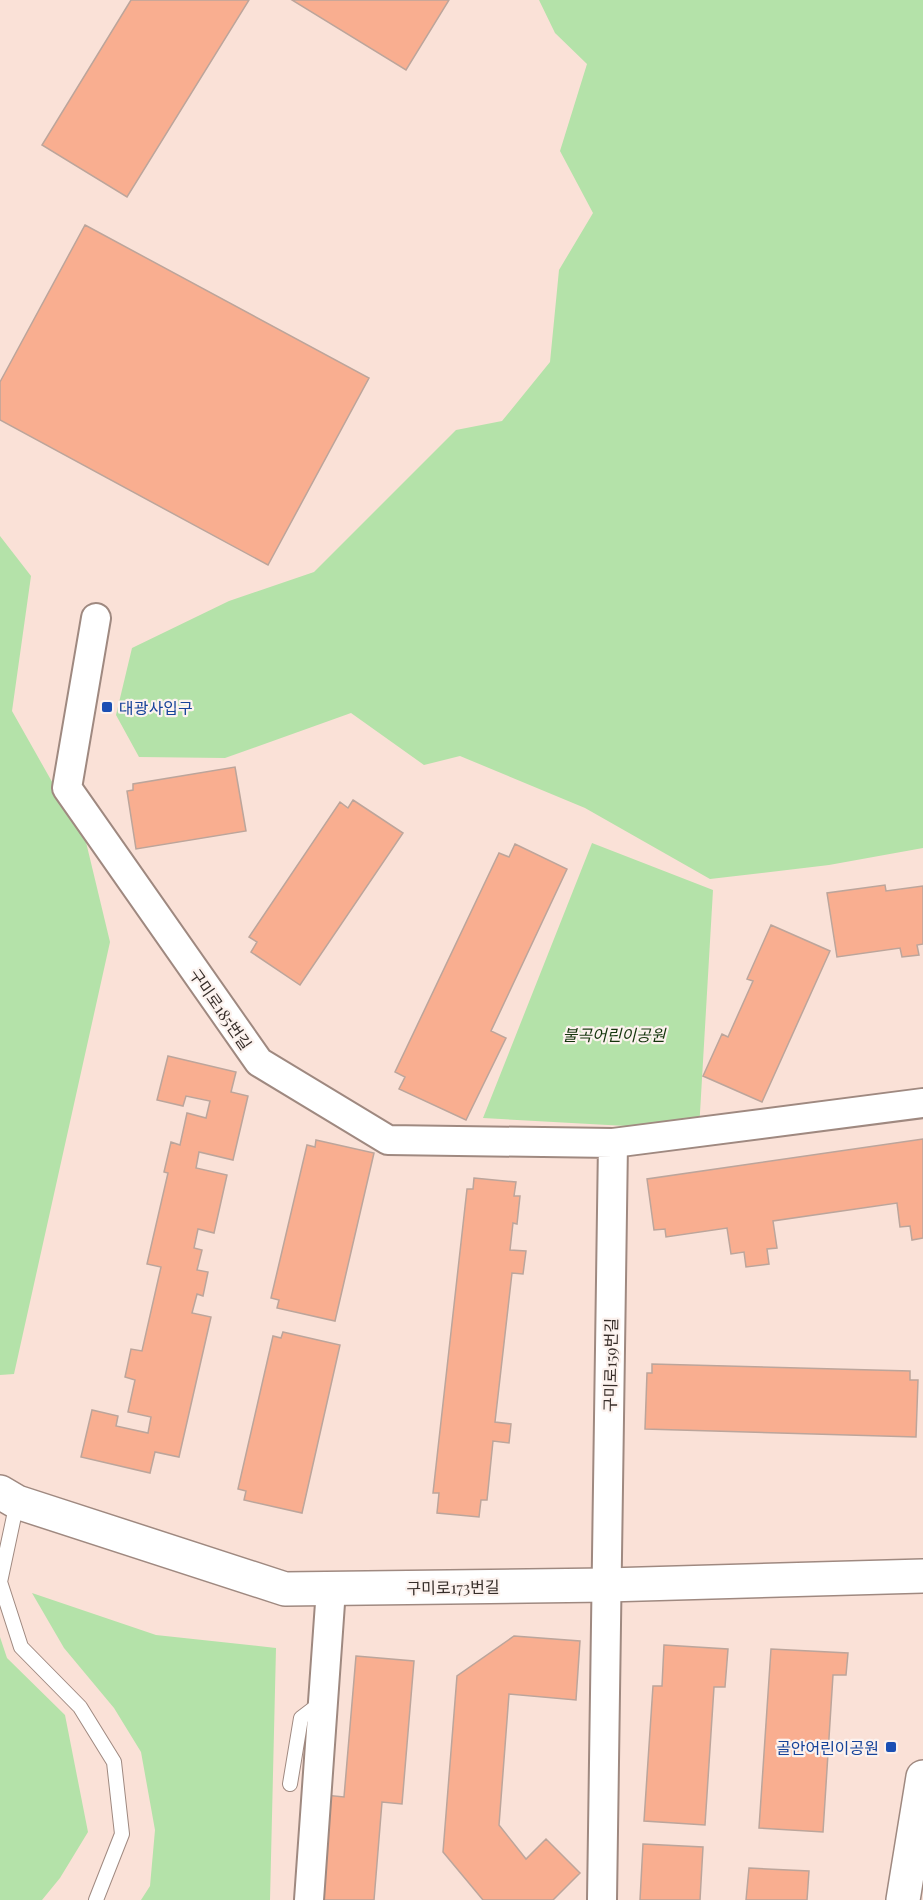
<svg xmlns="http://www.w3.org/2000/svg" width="923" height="1900" font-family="'Playfair Display','Noto Sans KR',serif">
<rect width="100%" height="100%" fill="#fae1d7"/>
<path fill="#b4e2a9" d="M 539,0 L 923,0 L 923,848 L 829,865 L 710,879 L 585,808 L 460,756 L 424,765 L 351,713 L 225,758 L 139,757 L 116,715 L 132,648 L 229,601 L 314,572 L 456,430 L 502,421 L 550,362 L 559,270 L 593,213 L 560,151 L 587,64 L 555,33 Z
M 0,536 L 31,576 L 12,711 L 86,842 L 110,942 L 14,1374 L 0,1375 Z
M 592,843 L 713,890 L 699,1130 L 483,1118 Z
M 32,1593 L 156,1635 L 276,1648 L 270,1900 L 141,1900 L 150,1886 L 155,1830 L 141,1752 L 114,1708 L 64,1648 Z
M 0,1637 L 7,1658 L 65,1715 L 88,1832 L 60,1878 L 42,1900 L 0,1900 Z"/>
<path fill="#f9ae90" stroke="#bca59b" stroke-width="1.5" d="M 131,0 L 249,0 L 127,197 L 42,145 Z
M 292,0 L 449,0 L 406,70 Z
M 85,225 L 369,378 L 268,565 L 0,420 L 0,382 Z
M 235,767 L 246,831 L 136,849 L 127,791 L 133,790 L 133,784 Z
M 353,800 L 403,833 L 300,985 L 251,952 L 257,942 L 249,937 L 340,802 L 348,808 Z
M 515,844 L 567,869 L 491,1031 L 506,1038 L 466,1120 L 399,1089 L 405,1077 L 395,1072 L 499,853 L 509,857 Z
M 885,885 L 886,891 L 923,886 L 923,944 L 917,945 L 919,955 L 902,957 L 900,948 L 837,957 L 827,893 Z
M 771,925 L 830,951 L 762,1102 L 703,1076 L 722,1034 L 728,1037 L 753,981 L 747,979 Z
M 168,1056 L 236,1072 L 231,1092 L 248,1096 L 233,1160 L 199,1152 L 196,1168 L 227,1175 L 214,1233 L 198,1229 L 194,1248 L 202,1250 L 197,1270 L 208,1272 L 203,1296 L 197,1294 L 192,1313 L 211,1317 L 179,1457 L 155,1452 L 150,1473 L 81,1457 L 92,1410 L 118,1416 L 116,1426 L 148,1433 L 151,1417 L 128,1412 L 135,1380 L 125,1377 L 131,1349 L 142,1351 L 161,1267 L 147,1264 L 168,1173 L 164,1172 L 171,1142 L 180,1145 L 187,1113 L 206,1118 L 210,1101 L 186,1096 L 183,1106 L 157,1100 Z
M 923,1139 L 923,1238 L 912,1240 L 910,1226 L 900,1227 L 897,1203 L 773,1221 L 777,1248 L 767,1249 L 769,1264 L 746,1267 L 744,1252 L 731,1254 L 727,1228 L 666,1237 L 665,1229 L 654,1230 L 647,1179 Z
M 316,1140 L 374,1153 L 335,1321 L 277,1308 L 279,1300 L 271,1298 L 307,1145 L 315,1147 Z
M 474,1178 L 516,1182 L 514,1196 L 520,1196 L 517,1224 L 513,1223 L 510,1250 L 526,1251 L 523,1274 L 512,1273 L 495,1422 L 511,1424 L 509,1443 L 493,1441 L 487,1500 L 481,1500 L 479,1517 L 437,1513 L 439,1493 L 433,1493 L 467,1189 L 473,1189 Z
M 283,1332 L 340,1345 L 302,1513 L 244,1500 L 246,1491 L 238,1489 L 273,1336 L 281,1338 Z
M 652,1364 L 910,1371 L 910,1380 L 918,1380 L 916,1437 L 645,1429 L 647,1373 L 652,1373 Z
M 514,1636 L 580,1641 L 576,1700 L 509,1694 L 499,1825 L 526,1859 L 546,1839 L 580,1873 L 553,1900 L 483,1900 L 443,1852 L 457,1676 Z
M 664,1645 L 728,1649 L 725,1687 L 714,1687 L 705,1825 L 644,1821 L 653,1686 L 662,1686 Z
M 771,1649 L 848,1653 L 846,1675 L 833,1675 L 823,1832 L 759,1828 Z
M 356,1656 L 414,1661 L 402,1804 L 382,1802 L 374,1900 L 316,1900 L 325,1795 L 344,1797 Z
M 643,1844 L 703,1847 L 700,1900 L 640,1900 Z
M 749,1868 L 809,1871 L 807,1900 L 746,1900 Z"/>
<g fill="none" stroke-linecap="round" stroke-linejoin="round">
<defs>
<path id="service" d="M 17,1502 L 0,1582 L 21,1647 L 80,1707 L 114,1762 L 122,1834 L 96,1900
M 290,1784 L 301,1718 L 322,1702"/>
<path id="minor" d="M 96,618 L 67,788 L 259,1062 L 388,1140 L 613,1143
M 309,1900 L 331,1589
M 602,1900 L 613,1143 L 923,1103"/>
<path id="tertiary" d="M 0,1492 L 17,1502 L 285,1589 L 607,1585 L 923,1576
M 903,1900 L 923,1777"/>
</defs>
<use href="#service" stroke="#9f8980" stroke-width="16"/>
<use href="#minor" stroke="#9f8980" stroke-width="32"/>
<use href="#tertiary" stroke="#9f8980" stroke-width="36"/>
<use href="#service" stroke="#fff" stroke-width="14"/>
<use href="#minor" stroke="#fff" stroke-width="28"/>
<use href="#tertiary" stroke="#fff" stroke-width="33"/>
</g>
<g fill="#1a4fb4" stroke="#fcf2ee" stroke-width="2">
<rect x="101" y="701" width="12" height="12" rx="3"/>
<rect x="885" y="1741" width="12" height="12" rx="3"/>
</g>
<g text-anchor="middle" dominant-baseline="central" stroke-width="4.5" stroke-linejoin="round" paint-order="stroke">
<g font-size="16" fill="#164399" stroke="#fcf2ee" text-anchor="start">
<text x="119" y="707">대광사입구</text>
<text x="879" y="1747" text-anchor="end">골안어린이공원</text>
</g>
<g font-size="16" fill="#362d29" stroke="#fcf2ee">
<text transform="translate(221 1009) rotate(55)">구미로185번길</text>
<text transform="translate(610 1365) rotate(-89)">구미로159번길</text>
<text transform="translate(453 1587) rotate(-1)">구미로173번길</text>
</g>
<g font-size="16" font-style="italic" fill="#14350c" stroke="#fcf2ee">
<text x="614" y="1034">불곡어린이공원</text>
</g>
</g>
</svg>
